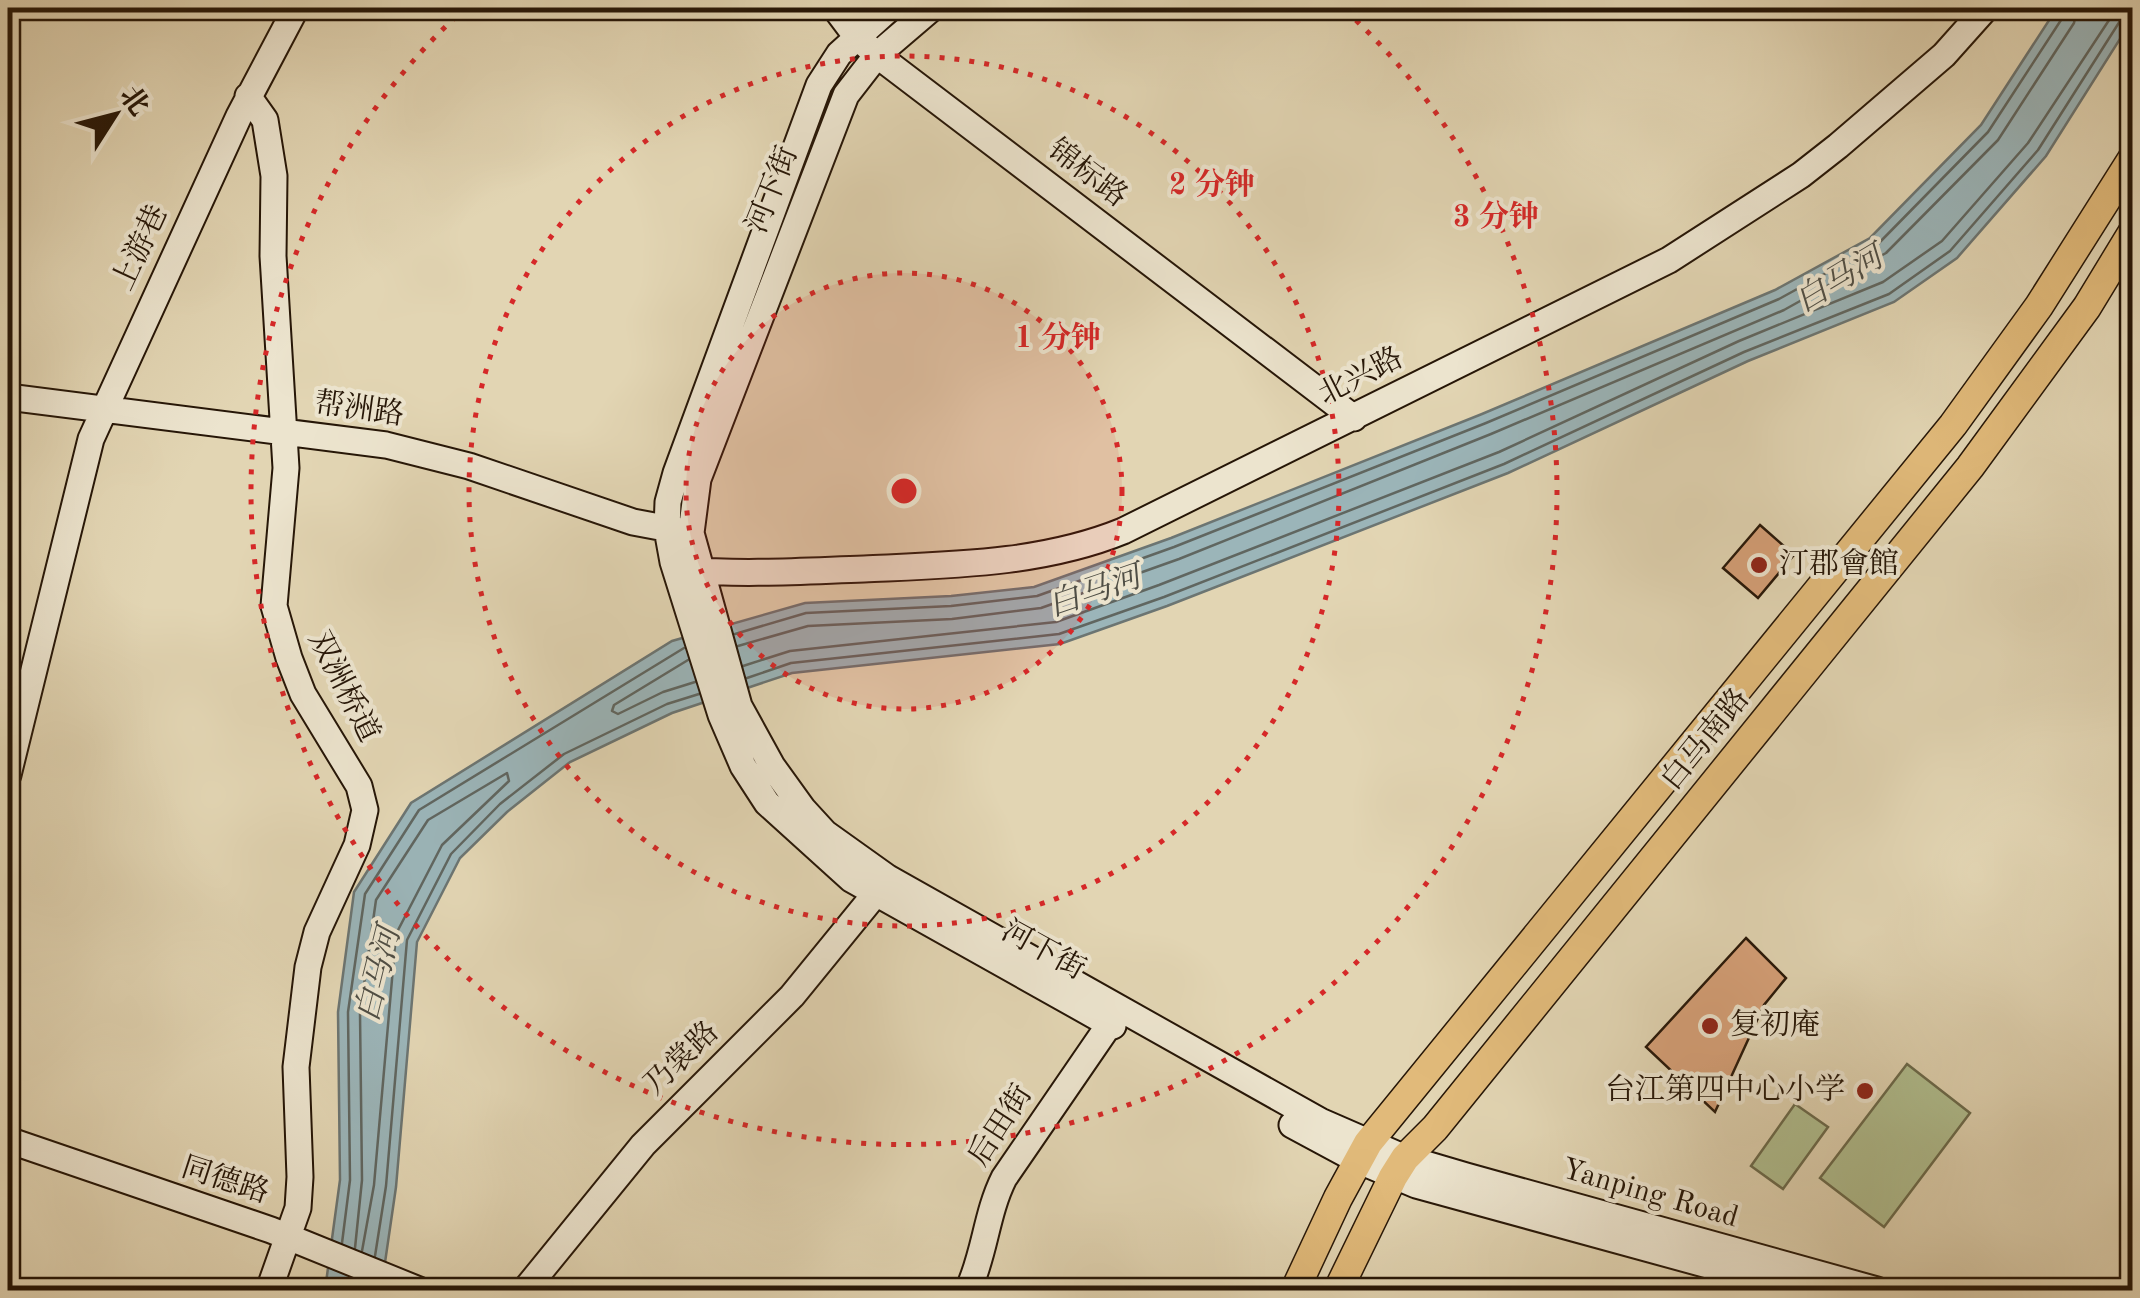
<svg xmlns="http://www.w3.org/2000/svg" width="2140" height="1298" font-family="'Old Standard TT','Noto Serif SC',serif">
<rect width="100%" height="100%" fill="#e2d5b3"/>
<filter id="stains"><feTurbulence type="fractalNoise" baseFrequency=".002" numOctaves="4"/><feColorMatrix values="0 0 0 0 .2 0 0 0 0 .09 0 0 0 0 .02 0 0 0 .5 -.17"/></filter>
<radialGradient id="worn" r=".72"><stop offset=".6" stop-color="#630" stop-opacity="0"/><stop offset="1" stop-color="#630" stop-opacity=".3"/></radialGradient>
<path fill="#b0be8f" stroke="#6b6a4b" stroke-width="2.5" d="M 1907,1064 L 1970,1113 L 1884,1227 L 1820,1178 Z
M 1795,1104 L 1828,1127 L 1783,1189 L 1751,1166 Z"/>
<path fill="#9bb5b9" stroke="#6c7572" stroke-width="2.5" d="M 2057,8 L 2132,8 L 2132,20 L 2046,156 L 1957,258 L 1894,302 L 1748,361 L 1508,473 L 1167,606 L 1060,644 L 792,673 L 672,713 L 570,762 L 507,812 L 460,858 L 417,942 L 396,1187 L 381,1290 L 325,1290 L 340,1180 L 338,1012 L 354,892 L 411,803 L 672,641 L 805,603 L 951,596 L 1034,587 L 1171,538 L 1482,414 L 1775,290 L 1870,238 L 1981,125 Z"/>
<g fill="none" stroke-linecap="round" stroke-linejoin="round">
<path stroke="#606660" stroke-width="2.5" d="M 735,634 L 806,613 L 951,606 L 1037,596 L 1174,547 L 1486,423 L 1779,299 L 1877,245 L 1988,132 L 2063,17 L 2065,8
M 738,646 L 808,626 L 952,619 L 1041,608 L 1179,559 L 1491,434 L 1784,310 L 1886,253 L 1998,140 L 2074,23 L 2077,8
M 688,660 L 614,705 L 612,711 L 618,714 L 663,692 L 695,682
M 743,666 L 790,651 L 1056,622 L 1159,585 L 1499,452 L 1739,341 L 1883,282 L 1942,241 L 2028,143 L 2117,8
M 747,678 L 791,663 L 1059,634 L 1164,597 L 1504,464 L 1744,352 L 1889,294 L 1950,251 L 2038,150 L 2120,21 L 2132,16
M 342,1243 L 350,1180 L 348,1012 L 365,894 L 419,810 L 684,648
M 355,1248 L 362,1180 L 360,1013 L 376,900 L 428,820 L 507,773 L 509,781 L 442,845 L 396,934 L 374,1185 L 362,1251
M 375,1256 L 386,1186 L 407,940 L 451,854 L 500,804 L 564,754 L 667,704 L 699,694"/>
</g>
<path fill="#d6a078" stroke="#261607" stroke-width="2.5" d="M 1760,525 L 1794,555 L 1758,598 L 1723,568 Z
M 1746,938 L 1786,978 L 1764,1005 L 1715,1112 L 1646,1047 Z"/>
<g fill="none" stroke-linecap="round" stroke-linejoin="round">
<defs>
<path id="secondary" d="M 835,8 L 856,36 L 877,55 L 1354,418
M 890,8 L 839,54 L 819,85 L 676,473 L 668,502 L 667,529 L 673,562 L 721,715 L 743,766 L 767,803 L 851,879 L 1113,1026
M 932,8 L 877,55 L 846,95 L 698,479 L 691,533 L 739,706 L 772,766 L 803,809 L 825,833 L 888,878 L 1320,1121 L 1405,1158 L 1466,1176 L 1877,1290
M 248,96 L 265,120 L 274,176 L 273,256 L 286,468 L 274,606 L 289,658 L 303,694 L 359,786 L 365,810 L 357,845 L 317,932 L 308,967 L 296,1067 L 300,1177 L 298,1208 L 269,1290
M 8,397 L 386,445 L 469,466 L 633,522 L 681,531
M 685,570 C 745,575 804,571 864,569 C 951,565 1042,564 1123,531 L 1669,260 L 1801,175 L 1838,146 L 1944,55 L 1986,8
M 8,775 L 91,439 L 239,116 L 296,8
M 1292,1125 L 1357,1160 L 1416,1185 L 1799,1290
M 8,1140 L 271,1230 L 419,1290
M 525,1290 L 643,1145 L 792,996 L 885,882
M 968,1290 C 985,1254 986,1214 1004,1178 L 1118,1012"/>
<path id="primary" d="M 1295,1290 L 1338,1198 L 1368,1143 L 1953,425 L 2039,306 L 2132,159
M 1338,1290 L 1393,1177 L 1405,1158 L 1435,1128 L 1970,467 L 2087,307 L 2132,233"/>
</defs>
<use href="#secondary" stroke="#261607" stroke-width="29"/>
<use href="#primary" stroke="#261607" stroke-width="31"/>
<use href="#secondary" stroke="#ece4ce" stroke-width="25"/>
<use href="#primary" stroke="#e1ba7a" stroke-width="28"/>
</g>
<circle cx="904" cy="491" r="218" fill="#d62828" fill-opacity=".12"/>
<g fill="none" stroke="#d62828" stroke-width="5" stroke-dasharray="5 10">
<circle cx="904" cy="491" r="218"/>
<circle cx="904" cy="491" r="435"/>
<path d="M1345 10A653 653 0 1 1 463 10"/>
</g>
<g fill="#8f2418" stroke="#ece4ce" stroke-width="4">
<circle cx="1759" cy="565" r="10"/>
<circle cx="1710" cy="1026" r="10"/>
<circle cx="1865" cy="1091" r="10"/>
</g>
<g text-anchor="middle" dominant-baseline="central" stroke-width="8" stroke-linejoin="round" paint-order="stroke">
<g font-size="30" fill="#261607" stroke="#ece4ce">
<text transform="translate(1087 174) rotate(37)">锦标路</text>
<text transform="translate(773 190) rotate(-68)">河下街</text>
<text transform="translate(141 248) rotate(-65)">上游巷</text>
<text transform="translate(1361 377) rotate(-27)">北兴路</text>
<text transform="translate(359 410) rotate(8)">帮洲路</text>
<text transform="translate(343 687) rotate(63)">双洲桥道</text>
<text transform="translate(1706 740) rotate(-51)">白马南路</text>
<text transform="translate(1043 951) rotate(29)">河下街</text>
<text transform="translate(682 1059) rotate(-44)">乃裳路</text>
<text transform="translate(1001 1126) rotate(-57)">后田街</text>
<text transform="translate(225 1181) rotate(18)">同德路</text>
<text transform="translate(1650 1194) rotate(16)">Yanping Road</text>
</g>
<g font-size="30" fill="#261607" stroke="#ece4ce" text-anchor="start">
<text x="1779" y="565">汀郡會館</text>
<text x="1730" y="1026">复初庵</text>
<text x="1845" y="1091" text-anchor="end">台江第四中心小学</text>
</g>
<g font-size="32" font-style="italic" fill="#4f4e45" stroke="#ece4ce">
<text transform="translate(1840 281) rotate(-31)">白马河</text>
<text transform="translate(1095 593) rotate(-19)">白马河</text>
<text transform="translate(380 975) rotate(-76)">白马河</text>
</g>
</g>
<circle cx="904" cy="491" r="15" fill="#d62828" stroke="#ece4ce" stroke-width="5"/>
<g font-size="30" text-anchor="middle" font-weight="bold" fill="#d62828" stroke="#ece4ce" stroke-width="8" stroke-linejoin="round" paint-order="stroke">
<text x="1212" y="194">2 分钟</text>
<text x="1496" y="226">3 分钟</text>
<text x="1058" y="347">1 分钟</text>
</g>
<rect width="2140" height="1298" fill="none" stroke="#e2d5b3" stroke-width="40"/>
<rect x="10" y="10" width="2120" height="1278" fill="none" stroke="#261607" stroke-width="5"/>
<rect x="20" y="20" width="2100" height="1258" fill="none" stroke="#261607" stroke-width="2.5"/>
<g transform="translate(115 115) rotate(54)" stroke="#ece4ce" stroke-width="8" paint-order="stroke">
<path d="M0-8L18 38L0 25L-18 38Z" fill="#261607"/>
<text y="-15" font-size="28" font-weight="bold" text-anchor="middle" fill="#261607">北</text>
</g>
<rect width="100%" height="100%" filter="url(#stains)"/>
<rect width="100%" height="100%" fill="url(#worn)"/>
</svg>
